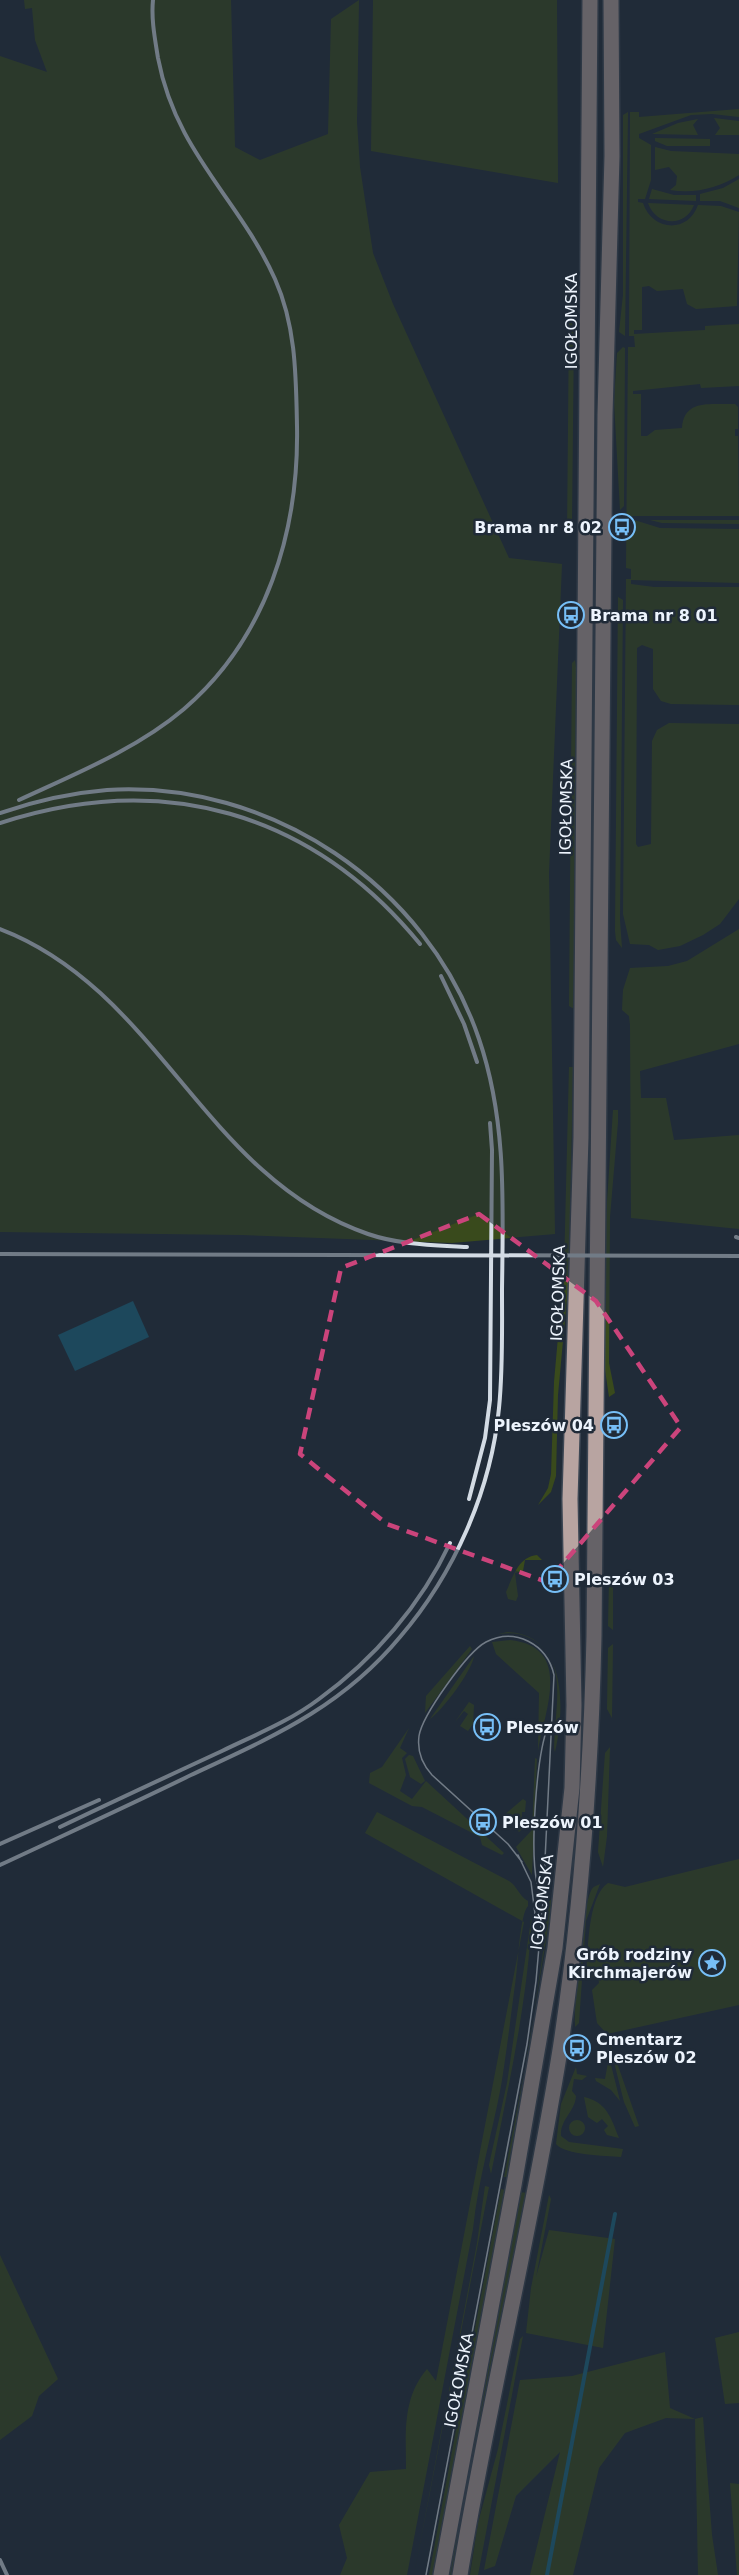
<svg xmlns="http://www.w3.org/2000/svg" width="739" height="2575" font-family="'DejaVu Sans',sans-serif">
<rect width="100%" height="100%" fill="#202b38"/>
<path fill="#394a1c" d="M 24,0 L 231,0 L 235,147 L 260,160 L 328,134 L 331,19 L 359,0 L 357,122 L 360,167 L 373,253 L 393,304 L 509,558 L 562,564 L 549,873 L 555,1234 L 452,1243 L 242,1235 L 0,1232 L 0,56 L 47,72 L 35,40 L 32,8 L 25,9 Z
M 373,0 L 557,0 L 558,183 L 371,151 Z
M 739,109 L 739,117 L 712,114 L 691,115 L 639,134 L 639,138 L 651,145 L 651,180 L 645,199 L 638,199 L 638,202 L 643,203 C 652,231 688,234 698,205 L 721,206 L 739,212 L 737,306 L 696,309 L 687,304 L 683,289 L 657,291 L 649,286 L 642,287 L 642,330 L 634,330 L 634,334 L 705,330 L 705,326 L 739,324 L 739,386 L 701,388 L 700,384 L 633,391 L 633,394 L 641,394 L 641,436 L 647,436 L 655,430 L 682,428 C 684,398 712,405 735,404 L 738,407 L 738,429 L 735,429 L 735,436 L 738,436 L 739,516 L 631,516 L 631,519 L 660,528 L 739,529 L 739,583 L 631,580 L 631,584 L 654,587 L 739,587 L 739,705 L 671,704 L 661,701 L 653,689 L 653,649 L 642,645 L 637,648 L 636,844 L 638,847 L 651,844 L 652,741 L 657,730 L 669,723 L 739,724 L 739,899 L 720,924 L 703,935 L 680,946 L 658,950 L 649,945 L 630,944 L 623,914 L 626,579 L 631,579 L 631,569 L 626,568 L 628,347 L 635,347 L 634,336 L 629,336 L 630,112 L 639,112 L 639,117 Z
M 628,112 L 625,336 L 619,332 L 623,295 L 623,115 Z
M 714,118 L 739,121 L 739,135 L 715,135 L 720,128 Z
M 698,119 L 693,125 L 698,135 L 652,134 L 678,123 Z
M 655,138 L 710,139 L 710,146 L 667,146 L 655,141 Z
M 655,147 L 671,151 L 739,154 L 739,175 C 718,188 695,194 670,190 L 676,185 L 677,176 L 669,167 L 655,170 Z
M 739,179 L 739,208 L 720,201 L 700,201 L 700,194 L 723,188 Z
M 652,189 L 674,195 L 696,195 L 696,201 L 649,199 Z
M 648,203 L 694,205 C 685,228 656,226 648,203 Z
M 569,316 L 574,328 L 572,522 L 567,537 Z
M 623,347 L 625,348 L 624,506 L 620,510 L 614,402 L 617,353 Z
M 650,520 L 739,520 L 739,524 L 662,523 Z
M 618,597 L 623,600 L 620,920 L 622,948 L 616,940 L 615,931 Z
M 575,660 L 577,674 L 574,1009 L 569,1006 L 572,663 Z
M 739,929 L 739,1044 L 640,1071 L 641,1098 L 666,1098 L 674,1140 L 739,1135 L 739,1229 L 631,1218 L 630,1025 L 629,1016 L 622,1010 L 623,990 L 630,968 L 668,966 L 687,961 Z
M 569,1067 L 573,1067 L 569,1276 L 558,1395 L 556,1476 L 551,1492 L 538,1505 L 548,1488 L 551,1474 L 554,1382 L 564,1269 Z
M 613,1110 L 618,1110 L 618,1122 L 610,1217 L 609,1363 L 615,1393 L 609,1397 L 604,1363 L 606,1217 Z
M 537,1555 L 542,1560 L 525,1560 L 523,1571 L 515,1573 L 518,1596 L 516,1601 L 508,1599 L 506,1592 C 513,1577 518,1557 537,1555 Z
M 613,1576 L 613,1630 L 608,1626 L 609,1581 Z
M 507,1632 C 567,1634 565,1709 555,1752 C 553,1747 555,1737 555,1730 C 557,1698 565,1658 532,1639 C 519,1632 505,1632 491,1636 Z
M 510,1640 C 575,1647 543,1714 538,1751 L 539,1693 L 496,1654 L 492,1642 Z
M 613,1644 L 612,1718 L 607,1709 L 608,1648 Z
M 470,1646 L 472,1649 L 425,1713 L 426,1696 Z
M 474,1656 C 472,1671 442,1711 430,1719 Z
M 469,1702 L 474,1705 L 473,1724 L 468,1731 L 460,1726 L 468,1714 L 464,1711 L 455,1722 Z
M 409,1728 L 400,1748 L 407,1753 L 402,1758 L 406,1775 L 400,1791 L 412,1799 L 426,1781 L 504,1853 L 502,1855 L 482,1845 L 480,1837 L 422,1807 L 412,1806 L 369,1783 L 370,1773 L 382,1767 Z
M 610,1747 L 607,1836 L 603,1867 L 598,1852 L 605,1753 Z
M 409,1755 L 413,1756 L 425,1781 L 421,1784 L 410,1777 L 405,1759 Z
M 535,1758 L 537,1759 L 532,1875 L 516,1847 L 532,1830 Z
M 523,1799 L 526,1801 L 525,1812 L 522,1812 L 521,1824 L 524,1827 L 519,1832 L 504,1815 Z
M 377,1812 L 509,1881 C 518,1887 518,1895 528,1901 L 528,1906 C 520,1914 518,1963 516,1977 C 511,2013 507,2050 501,2086 C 492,2134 478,2180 473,2229 L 407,2575 L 340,2575 L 347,2558 L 339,2525 L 370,2472 L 406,2469 C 406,2432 402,2399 427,2369 L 436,2381 L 524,1922 L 365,1833 Z
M 739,1859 L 739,2005 L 607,2034 L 639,2126 L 635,2127 L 624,2102 L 607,2034 L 597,2023 L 592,1990 L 599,1983 L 598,1976 L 586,1978 C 588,1953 587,1897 608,1883 L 625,1887 Z
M 600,1884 L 586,1921 L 579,2023 L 575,2027 C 574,2009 582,1903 592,1889 C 594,1886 596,1886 600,1884 Z
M 553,1898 L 507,2177 L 504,2177 L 529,2047 L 543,1952 L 546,1904 Z
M 532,1913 C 528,2001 508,2088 491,2174 L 489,2165 L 507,2083 Z
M 609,2057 L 620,2101 L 611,2090 L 596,2081 L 595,2078 L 605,2079 Z
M 576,2067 L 577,2074 L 587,2076 L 582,2080 L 574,2079 L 572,2091 L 576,2096 C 575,2112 560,2119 561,2136 L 569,2142 L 623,2149 L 621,2157 C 606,2156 565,2155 556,2144 L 561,2104 Z
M 584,2097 C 607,2102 611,2118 619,2138 L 607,2135 L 604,2130 L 608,2126 L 602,2119 L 597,2123 L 588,2117 Z
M569 2128a8 8 0 1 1 16 0a8 8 0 1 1-16 0Z
M 485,2186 L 489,2187 L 414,2575 L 477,2243 Z
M 501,2189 L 505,2190 L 433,2575 L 429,2575 Z
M 519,2192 L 528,2193 L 452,2575 L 447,2575 Z
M 549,2195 L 551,2199 L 536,2277 L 549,2230 L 615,2239 L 603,2348 L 526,2333 L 531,2288 Z
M 0,2255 L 58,2379 L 39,2396 L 32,2416 L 0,2440 Z
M 739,2332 L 739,2403 L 725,2404 L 715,2338 Z
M 523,2336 L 478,2575 L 470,2575 L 478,2523 L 498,2449 L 520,2339 Z
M 665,2352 L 670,2408 L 695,2419 L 703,2417 L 712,2535 L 718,2575 L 698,2575 L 695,2419 L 666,2418 L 625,2433 L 599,2468 L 573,2575 L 530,2575 L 560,2452 L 516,2496 L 495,2566 L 484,2570 L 520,2380 L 572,2376 Z
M 730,2483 L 739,2484 L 739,2575 L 737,2575 Z"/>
<path fill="#196a87" d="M 133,1301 L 149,1337 L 75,1371 L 58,1335 Z"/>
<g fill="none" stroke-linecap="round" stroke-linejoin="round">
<path stroke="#196a87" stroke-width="4" d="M 547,2575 L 615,2214"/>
<defs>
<path id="primary" d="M 441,2575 L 514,2185 L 555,1948 L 572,1788 L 574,1705 L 570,1499 L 581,1137 L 590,0
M 460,2575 C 489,2399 532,2226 560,2050 C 581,1913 591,1775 594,1636 L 605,415 L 612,156 L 611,0"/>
</defs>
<use href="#primary" stroke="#3d4754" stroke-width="18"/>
<use href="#primary" stroke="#b8a4a1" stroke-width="15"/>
<path stroke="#d3dbe4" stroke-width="1.5" d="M 518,1855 L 531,1882 L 535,1914
M 537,1883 C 530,1851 536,1757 548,1726
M 426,2575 L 527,2044 L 536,1981 L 543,1901 L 554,1675 C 547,1644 515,1627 486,1642 C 467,1652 422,1716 419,1736 C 417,1751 422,1764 432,1775 L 508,1844 L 522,1862"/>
<path stroke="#d3dbe4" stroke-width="4" d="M 19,800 C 75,774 137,749 184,709 C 267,638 299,531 297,426 C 296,376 296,326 275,279 C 238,197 176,153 158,58 C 155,39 151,19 153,0
M 0,813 C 35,801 70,793 107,790 C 270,780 427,885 479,1039 C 507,1121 503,1205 502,1290 C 502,1329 503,1369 499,1408 C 491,1491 454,1574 400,1637 C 341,1708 272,1737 191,1775 C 128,1806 64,1835 0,1865
M 0,823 C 162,770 311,811 420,944
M 0,929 C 160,990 204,1178 368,1234 C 400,1245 434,1245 467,1247
M 441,976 L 464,1024 L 477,1062
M 736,1237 L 739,1238
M 0,1254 L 739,1256
M 469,1499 L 485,1438 L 490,1400 L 492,1150 L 490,1123
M 60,1827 C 114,1801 168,1776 222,1751 C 255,1735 290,1721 319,1699 C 374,1659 421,1605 450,1543
M 0,1844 L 99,1800
M 0,2560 L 7,2575"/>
</g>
<path d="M0 0H739V2575H0ZM 479,1214 L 596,1301 L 681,1427 L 547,1582 L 387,1524 L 300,1454 L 341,1268 Z" fill="#202b38" fill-opacity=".55" fill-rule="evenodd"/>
<path fill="none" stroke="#cb447b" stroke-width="4.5" stroke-dasharray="12 8" stroke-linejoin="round" d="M 479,1214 L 596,1301 L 681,1427 L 547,1582 L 387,1524 L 300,1454 L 341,1268 Z"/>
<defs>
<symbol id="bus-ring" viewBox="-11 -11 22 22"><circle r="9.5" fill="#202b38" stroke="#77bff7" stroke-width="1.5"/><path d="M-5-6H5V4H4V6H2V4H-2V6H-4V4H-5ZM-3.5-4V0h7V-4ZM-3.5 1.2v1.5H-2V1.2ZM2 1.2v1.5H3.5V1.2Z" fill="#77bff7"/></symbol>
<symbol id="sight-ring" viewBox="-11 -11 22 22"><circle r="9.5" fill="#202b38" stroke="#77bff7" stroke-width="1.5"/><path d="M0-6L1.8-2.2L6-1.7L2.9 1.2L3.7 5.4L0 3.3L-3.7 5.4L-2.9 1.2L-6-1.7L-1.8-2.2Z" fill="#77bff7"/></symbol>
</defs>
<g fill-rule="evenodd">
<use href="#bus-ring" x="607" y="512" width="30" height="30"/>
<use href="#bus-ring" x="556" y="600" width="30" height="30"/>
<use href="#bus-ring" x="599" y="1410" width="30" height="30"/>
<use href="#bus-ring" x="540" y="1564" width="30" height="30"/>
<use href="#bus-ring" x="472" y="1712" width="30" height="30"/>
<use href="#bus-ring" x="468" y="1807" width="30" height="30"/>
<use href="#sight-ring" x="697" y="1948" width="30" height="30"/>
<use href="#bus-ring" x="562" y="2033" width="30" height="30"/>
</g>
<g text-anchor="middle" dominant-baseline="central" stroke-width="5" stroke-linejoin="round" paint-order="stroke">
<g font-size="16" fill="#edf4fd" stroke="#202b38">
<text transform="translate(571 321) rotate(-90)">IGOŁOMSKA</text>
<text transform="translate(566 807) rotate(-89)">IGOŁOMSKA</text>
<text transform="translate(558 1293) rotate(-88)">IGOŁOMSKA</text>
<text transform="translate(542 1902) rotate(-83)">IGOŁOMSKA</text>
<text transform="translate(459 2380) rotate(-79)">IGOŁOMSKA</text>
</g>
<g font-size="16" font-weight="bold" fill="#edf4fd" stroke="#202b38" text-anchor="start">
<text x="602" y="527" text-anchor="end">Brama nr 8 02</text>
<text x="590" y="615">Brama nr 8 01</text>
<text x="594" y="1425" text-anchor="end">Pleszów 04</text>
<text x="574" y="1579">Pleszów 03</text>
<text x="506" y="1727">Pleszów</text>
<text x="502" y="1822">Pleszów 01</text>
<text x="692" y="1954" text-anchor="end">Grób rodziny<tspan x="692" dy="18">Kirchmajerów</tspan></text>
<text x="596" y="2039">Cmentarz<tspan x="596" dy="18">Pleszów 02</tspan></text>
</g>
</g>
</svg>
